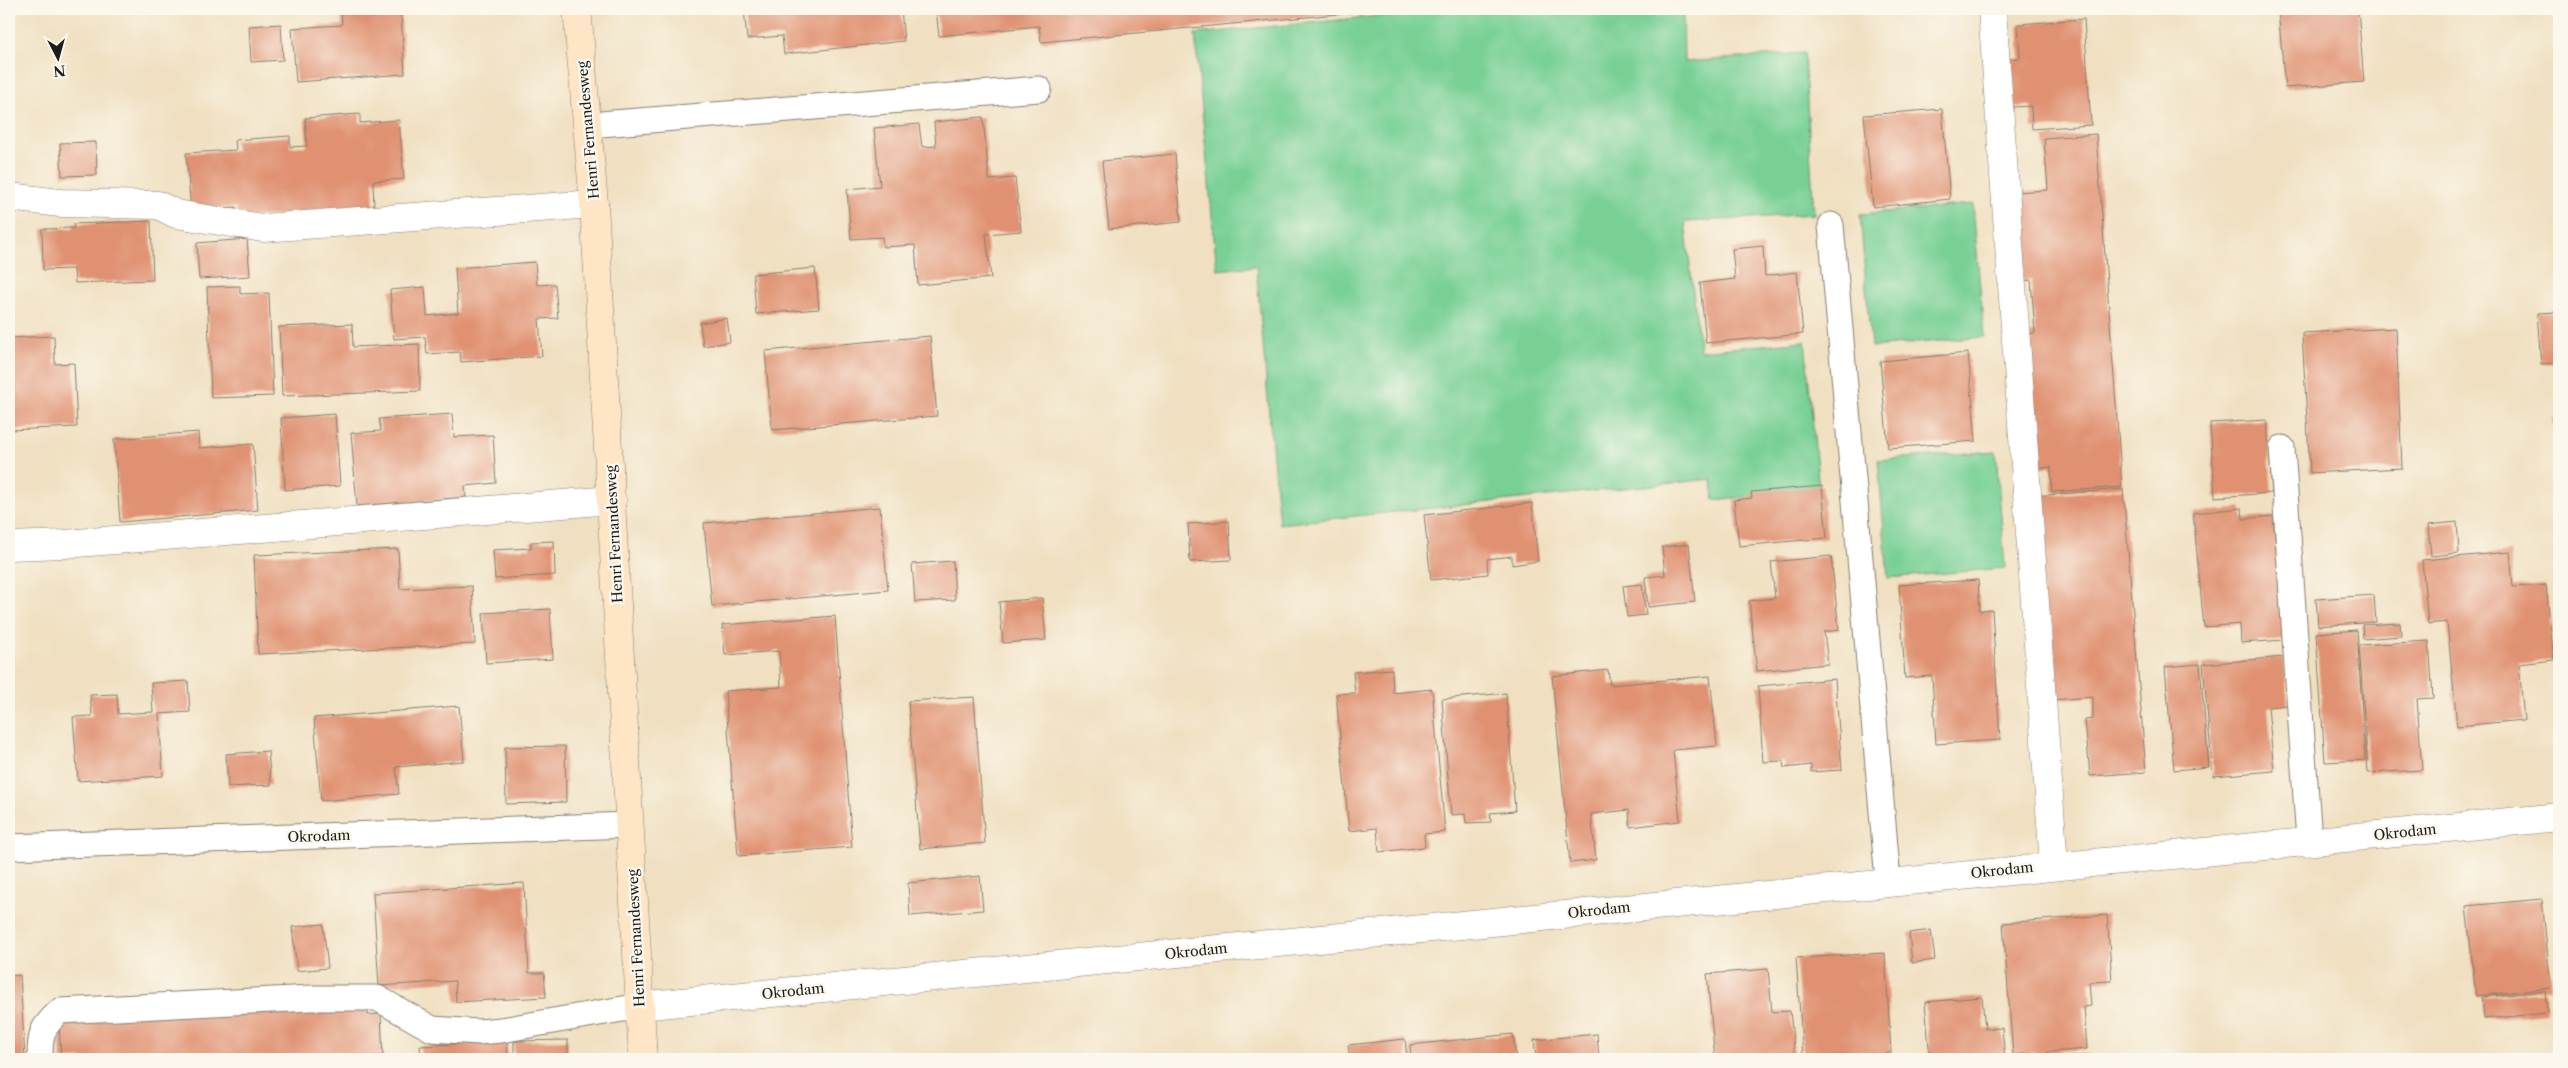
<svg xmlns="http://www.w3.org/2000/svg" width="2568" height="1068" font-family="'Libre Caslon Text',serif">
<rect width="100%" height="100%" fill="#fbf7ec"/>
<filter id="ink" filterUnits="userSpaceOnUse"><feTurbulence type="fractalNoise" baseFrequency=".02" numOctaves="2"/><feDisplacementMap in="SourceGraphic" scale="10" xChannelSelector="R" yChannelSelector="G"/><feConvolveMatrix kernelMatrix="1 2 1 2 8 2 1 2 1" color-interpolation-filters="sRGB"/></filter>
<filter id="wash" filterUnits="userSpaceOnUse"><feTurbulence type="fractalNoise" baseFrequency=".0096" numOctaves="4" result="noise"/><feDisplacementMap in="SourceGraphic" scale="20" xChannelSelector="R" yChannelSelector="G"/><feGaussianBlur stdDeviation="1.12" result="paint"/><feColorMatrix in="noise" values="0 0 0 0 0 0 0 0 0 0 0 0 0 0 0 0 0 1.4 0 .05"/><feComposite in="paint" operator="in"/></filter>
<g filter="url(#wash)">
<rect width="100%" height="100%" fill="#f0e0c1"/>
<path fill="#78d095" stroke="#4a7658" d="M 1451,9 L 1683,9 L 1684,62 L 1804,53 L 1814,214 L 1685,222 L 1700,351 L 1805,341 L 1819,490 L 1714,500 L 1712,479 L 1279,524 L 1256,266 L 1217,270 L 1195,34 Z
M 1973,204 L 1984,337 L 1871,347 L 1860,214 Z
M 1996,451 L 2005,568 L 1888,578 L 1878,460 Z"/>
<g id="blocks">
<path fill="#e09171" d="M 368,9 L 369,17 L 401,15 L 405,74 L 296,82 L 292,28 L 342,25 L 341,10 Z
M 744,9 L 901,9 L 904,41 L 784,54 L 782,36 L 747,39 Z
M 936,9 L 1381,9 L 1381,10 L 1041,42 L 1039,26 L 939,36 Z
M 2278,9 L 2358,9 L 2364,82 L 2285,88 Z
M 2084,19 L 2091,125 L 2032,129 L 2031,106 L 2011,107 L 2007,59 L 2020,58 L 2018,24 Z
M 281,24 L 283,60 L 251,62 L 249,26 Z
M 1942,109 L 1950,199 L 1873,207 L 1864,115 Z
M 360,114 L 360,123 L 399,120 L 404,179 L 373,181 L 374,208 L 237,218 L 236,207 L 191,211 L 186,153 L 236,150 L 235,140 L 290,136 L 290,147 L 307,146 L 305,118 Z
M 983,117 L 989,180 L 1015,178 L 1021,231 L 986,234 L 991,278 L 918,285 L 915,245 L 883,247 L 882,237 L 851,239 L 847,189 L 880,186 L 874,128 L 919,124 L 922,147 L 936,146 L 934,122 Z
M 2096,134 L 2122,487 L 2052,492 L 2051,467 L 2034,469 L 2023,334 L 2035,333 L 2031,280 L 2022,281 L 2017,192 L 2048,190 L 2044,138 Z
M 96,142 L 97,175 L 62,176 L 60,143 Z
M 1175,154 L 1181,222 L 1109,229 L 1102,161 Z
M 9,221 L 10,221 L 12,252 L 9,252 Z
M 151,221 L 153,280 L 75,283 L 74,269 L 43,270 L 42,229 L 74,228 L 73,224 Z
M 247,239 L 250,276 L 199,279 L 197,243 Z
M 1763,246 L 1765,276 L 1797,272 L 1803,334 L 1706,343 L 1700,283 L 1735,279 L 1732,249 Z
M 535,262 L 537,285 L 555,284 L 558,318 L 539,319 L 542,356 L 461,362 L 460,352 L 427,354 L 425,337 L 394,339 L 390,290 L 425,287 L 427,316 L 458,313 L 455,268 Z
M 815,268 L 819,309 L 756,314 L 753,274 Z
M 240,286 L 240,294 L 269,293 L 273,396 L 211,398 L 207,287 Z
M 2559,312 L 2559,363 L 2541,364 L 2537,313 Z
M 727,318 L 730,342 L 703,346 L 700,323 Z
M 352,324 L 353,347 L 419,344 L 420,391 L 282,396 L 279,327 Z
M 2396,328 L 2402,468 L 2310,473 L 2302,333 Z
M 54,336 L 55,364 L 74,363 L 77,427 L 9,430 L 9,338 Z
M 930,336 L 937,416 L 772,430 L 765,351 Z
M 1968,353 L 1976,441 L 1888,448 L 1880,361 Z
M 335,414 L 340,486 L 285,490 L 281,418 Z
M 452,414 L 454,437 L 493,435 L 496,483 L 465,486 L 466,497 L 357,506 L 351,433 L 381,431 L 379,419 Z
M 2553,418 L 2559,418 L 2559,479 L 2558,479 Z
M 2267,420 L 2272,493 L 2215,497 L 2210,423 Z
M 198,432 L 199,448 L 253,444 L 258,510 L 120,522 L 114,439 Z
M 1822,486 L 1827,538 L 1739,546 L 1734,500 L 1752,498 L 1751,492 Z
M 2123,489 L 2146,772 L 2090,776 L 2085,720 L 2093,719 L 2093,697 L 2052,700 L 2034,496 Z
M 1532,503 L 1538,561 L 1512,565 L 1512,556 L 1487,559 L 1488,574 L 1431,580 L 1424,515 Z
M 880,507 L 888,590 L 712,606 L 704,523 Z
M 2242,508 L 2243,519 L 2273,516 L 2284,640 L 2241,643 L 2240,624 L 2204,627 L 2193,513 Z
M 1229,521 L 1231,560 L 1190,562 L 1188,524 Z
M 2457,522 L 2459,553 L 2431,556 L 2428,525 Z
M 554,541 L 555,575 L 495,579 L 493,550 L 531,548 L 531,542 Z
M 1689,544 L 1695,602 L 1648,607 L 1645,577 L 1665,575 L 1662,547 Z
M 398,549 L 400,589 L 472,586 L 475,644 L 258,654 L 254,555 Z
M 2510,552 L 2513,587 L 2546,585 L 2554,660 L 2519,664 L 2524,720 L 2457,726 L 2447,622 L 2428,624 L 2422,560 Z
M 1831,556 L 1839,630 L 1824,632 L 1828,664 L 1757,671 L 1749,601 L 1775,598 L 1771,562 Z
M 953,561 L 955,600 L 915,602 L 912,564 Z
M 1978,580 L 1980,611 L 1992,610 L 2000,740 L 1936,744 L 1932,676 L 1905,678 L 1899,585 Z
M 1642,584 L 1646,615 L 1627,617 L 1623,586 Z
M 2374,595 L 2376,622 L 2318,626 L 2316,599 Z
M 1042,598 L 1046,640 L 1003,643 L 999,602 Z
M 550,609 L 553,659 L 486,663 L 483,613 Z
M 835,616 L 852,847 L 738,856 L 725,691 L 781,687 L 779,651 L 725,655 L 722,625 Z
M 2400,623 L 2401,636 L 2363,639 L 2362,625 Z
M 2357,630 L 2365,760 L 2325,762 L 2316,633 Z
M 2429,641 L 2433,698 L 2417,699 L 2422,770 L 2368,773 L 2359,645 Z
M 2284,657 L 2288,705 L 2268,707 L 2274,771 L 2213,776 L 2203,664 Z
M 2200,664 L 2209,767 L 2174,770 L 2165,667 Z
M 1392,669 L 1393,693 L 1432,689 L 1445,832 L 1424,834 L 1425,847 L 1379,852 L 1377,828 L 1349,831 L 1336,694 L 1355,693 L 1353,672 Z
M 1608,670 L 1610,685 L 1710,676 L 1717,746 L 1673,750 L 1680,821 L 1630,827 L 1629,810 L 1591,814 L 1596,860 L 1570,863 L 1552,676 Z
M 1835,679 L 1842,770 L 1811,772 L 1811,765 L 1784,768 L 1783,761 L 1763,762 L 1758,686 Z
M 188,681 L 190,712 L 159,714 L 163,776 L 78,781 L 73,717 L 92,716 L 90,695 L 117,694 L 118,714 L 153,712 L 151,683 Z
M 1506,693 L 1515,811 L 1490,813 L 1491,822 L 1466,823 L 1465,814 L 1451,815 L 1442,699 Z
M 974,697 L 985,843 L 920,849 L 908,701 Z
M 459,706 L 464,761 L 396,767 L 399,794 L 321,801 L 314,718 Z
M 565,746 L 566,802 L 506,804 L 505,747 Z
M 268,751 L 271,785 L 228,787 L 226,754 Z
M 980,876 L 983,910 L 910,916 L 908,883 Z
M 524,883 L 529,973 L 544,973 L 546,997 L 456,1002 L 455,981 L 379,986 L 373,893 Z
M 2542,899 L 2551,988 L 2476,996 L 2466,906 Z
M 2107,915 L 2112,981 L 2089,982 L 2091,1006 L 2084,1007 L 2087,1049 L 2013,1055 L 2003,923 Z
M 323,924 L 328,968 L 297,971 L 292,927 Z
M 1931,930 L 1935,960 L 1912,963 L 1909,933 Z
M 1885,953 L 1891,1053 L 1872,1054 L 1872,1059 L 1850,1059 L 1850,1055 L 1803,1058 L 1796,958 Z
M 1768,969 L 1772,1012 L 1790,1011 L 1795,1059 L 1715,1059 L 1707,974 Z
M 20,975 L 25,1059 L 9,1059 L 9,976 Z
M 2545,991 L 2547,1013 L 2484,1019 L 2482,997 Z
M 1982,997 L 1985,1029 L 2002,1028 L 2005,1059 L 1930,1059 L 1925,1002 Z
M 367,1004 L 368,1015 L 381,1014 L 383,1059 L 61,1059 L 59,1024 L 183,1010 Z
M 1513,1034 L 1516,1059 L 1411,1059 L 1410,1045 Z
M 1597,1034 L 1599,1059 L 1536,1059 L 1534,1040 Z
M 1405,1039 L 1407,1059 L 1350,1059 L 1348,1045 Z
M 568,1040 L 568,1059 L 514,1059 L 514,1041 Z
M 507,1041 L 508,1059 L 421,1059 L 420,1046 Z
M 2090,1055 L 2090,1059 L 2059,1059 L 2059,1058 Z"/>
</g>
</g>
<g filter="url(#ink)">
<use href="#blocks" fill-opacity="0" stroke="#867e6e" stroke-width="1"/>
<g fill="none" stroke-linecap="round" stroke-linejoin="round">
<defs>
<path id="lane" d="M 588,125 L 1039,89
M 1831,225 L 1888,881
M 2282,448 L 2309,841
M 9,847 L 630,825
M 40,1059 C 40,1034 41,1028 60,1011 L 312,998 L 377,998 L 432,1029 L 479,1032 L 501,1030 L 640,1006"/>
<path id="street" d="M 1992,9 L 2054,865
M 9,197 L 60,203 L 158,205 L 176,214 L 263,228 L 594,204
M 9,546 L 65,544 L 612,500
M 640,1006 L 2559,817"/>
<path id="secondary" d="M 577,9 L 594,204 L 643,1059"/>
</defs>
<use href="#lane" stroke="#867e6e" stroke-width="27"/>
<use href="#street" stroke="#867e6e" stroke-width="29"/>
<use href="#secondary" stroke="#867e6e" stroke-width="29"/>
<use href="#lane" stroke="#fff" stroke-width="25"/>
<use href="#street" stroke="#fff" stroke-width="28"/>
<use href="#secondary" stroke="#fde5c5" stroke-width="28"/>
</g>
</g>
<g text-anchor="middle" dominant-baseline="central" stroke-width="5" stroke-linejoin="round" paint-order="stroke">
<g font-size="14" fill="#1c1c1c" stroke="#fbf7ec">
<text transform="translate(588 130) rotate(-95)">Henri Fernandesweg</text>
<text transform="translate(614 534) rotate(-93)">Henri Fernandesweg</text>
<text transform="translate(2405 832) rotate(-6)">Okrodam</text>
<text transform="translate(319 836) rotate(-2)">Okrodam</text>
<text transform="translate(2002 870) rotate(-6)">Okrodam</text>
<text transform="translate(1599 910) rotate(-6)">Okrodam</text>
<text transform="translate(636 938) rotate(-93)">Henri Fernandesweg</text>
<text transform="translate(1196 951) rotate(-6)">Okrodam</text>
<text transform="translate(793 991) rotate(-6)">Okrodam</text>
</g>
</g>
<rect width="2568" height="1068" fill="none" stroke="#fbf7ec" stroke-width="30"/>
<g transform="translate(58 58) rotate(174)" stroke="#fbf7ec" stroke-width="4" paint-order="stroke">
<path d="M0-4L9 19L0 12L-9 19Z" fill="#1c1c1c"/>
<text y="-8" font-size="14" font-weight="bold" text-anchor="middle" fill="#1c1c1c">N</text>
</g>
</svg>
